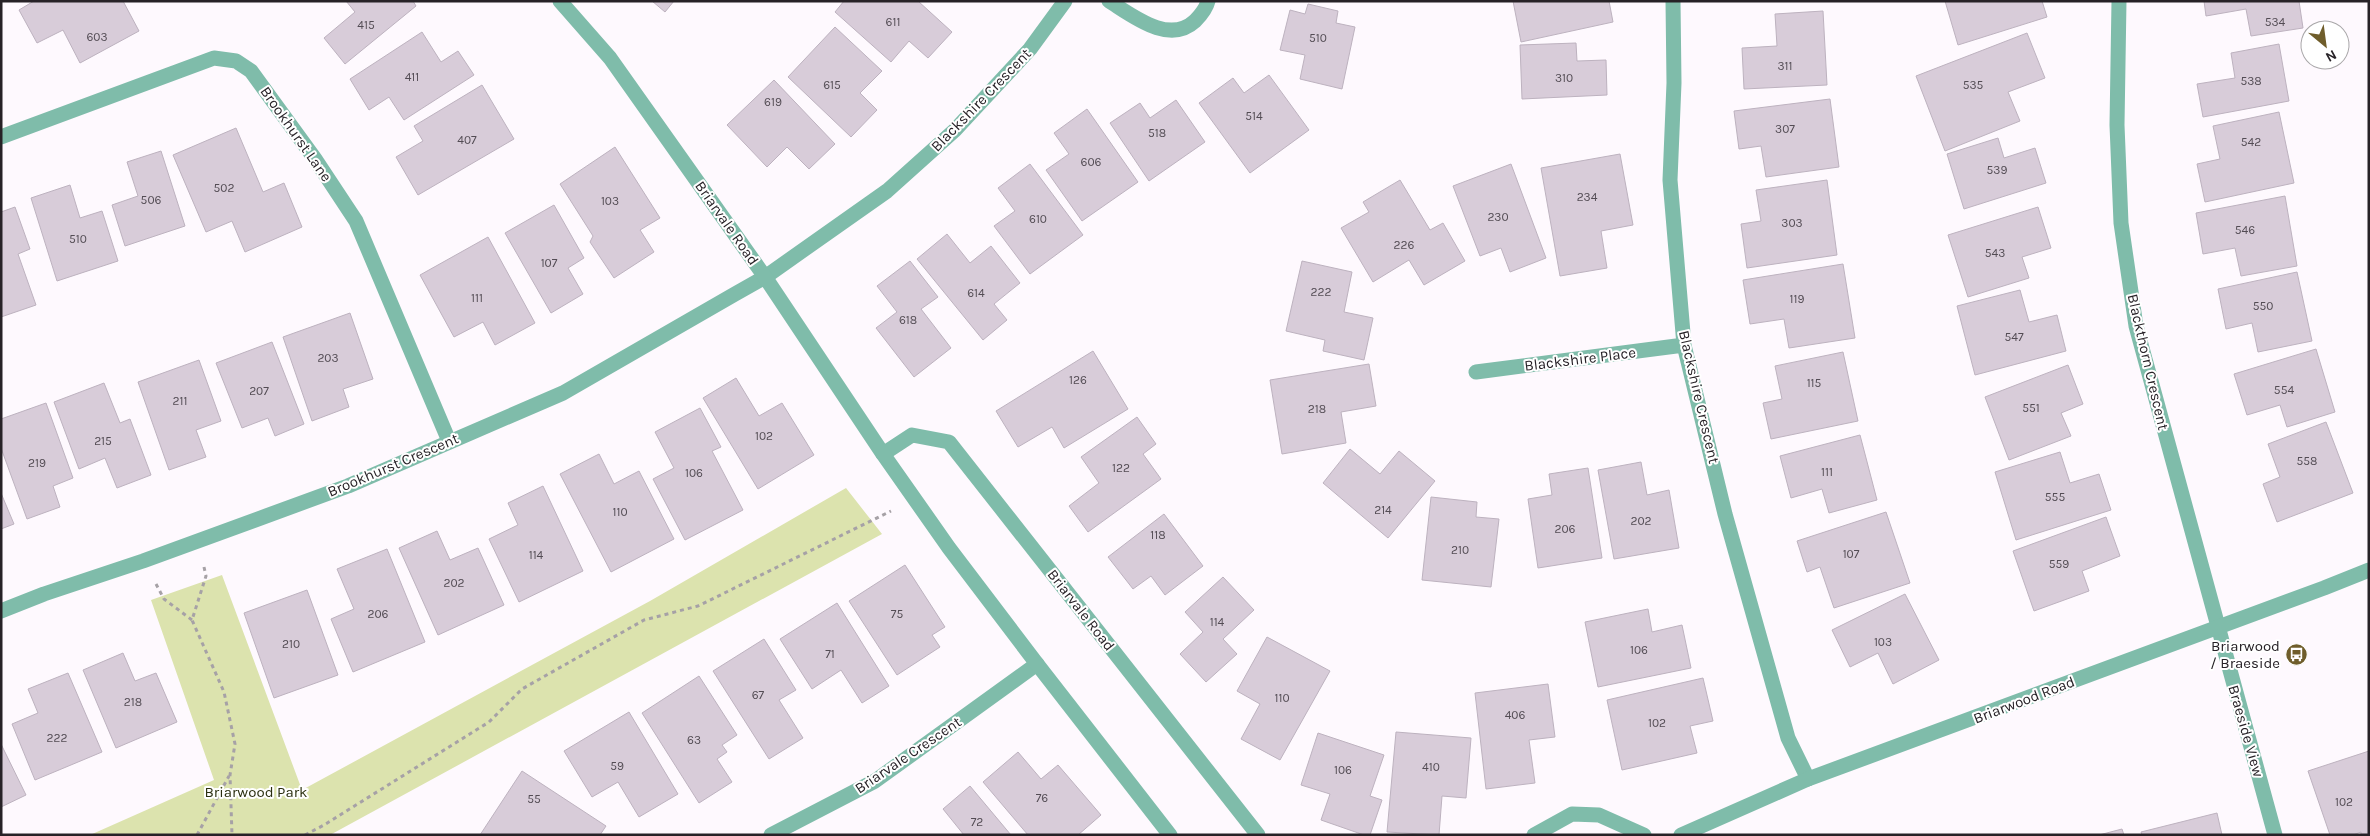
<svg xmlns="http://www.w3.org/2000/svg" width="2370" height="836" font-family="Karla,sans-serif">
<rect width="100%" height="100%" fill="#fef9fe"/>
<path fill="#dce3ae" d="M 846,488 L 882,534 L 330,835 L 90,835 L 214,780 L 151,600 L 222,575 L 302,790 L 650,601 Z"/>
<path fill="#d8ccd9" stroke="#bdb2bf" d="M 34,1 L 123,1 L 139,31 L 80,63 L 63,30 L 37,43 L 19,10 Z
M 346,1 L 413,1 L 416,6 L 345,64 L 324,38 L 355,12 Z
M 652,1 L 674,1 L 665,12 Z
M 844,1 L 918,1 L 952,32 L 928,58 L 909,41 L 891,62 L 835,12 Z
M 1513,1 L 1609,1 L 1613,22 L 1521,42 Z
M 1945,1 L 2042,1 L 2047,17 L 1958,45 Z
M 2204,1 L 2299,1 L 2303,28 L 2251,36 L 2246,9 L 2206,16 Z
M 1308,4 L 1338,11 L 1336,23 L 1355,27 L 1342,89 L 1300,79 L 1305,55 L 1280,50 L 1290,10 L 1305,14 Z
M 1823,11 L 1827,85 L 1744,89 L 1742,48 L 1777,46 L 1775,14 Z
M 835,27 L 882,71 L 860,93 L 877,110 L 851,137 L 788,77 Z
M 422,32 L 441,62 L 458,51 L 474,75 L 404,120 L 389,97 L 369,110 L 350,79 Z
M 2027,33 L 2045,78 L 2008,92 L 2020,121 L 1945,151 L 1916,76 Z
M 1576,43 L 1577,61 L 1606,60 L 1607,95 L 1522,99 L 1520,45 Z
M 2279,44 L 2289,101 L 2203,117 L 2197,84 L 2235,78 L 2231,53 Z
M 1269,75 L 1309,130 L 1250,173 L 1199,103 L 1233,78 L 1244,93 Z
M 774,80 L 835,144 L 809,169 L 787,147 L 767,167 L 727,125 Z
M 482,85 L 514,139 L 418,195 L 396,157 L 423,141 L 414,126 Z
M 1830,99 L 1839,167 L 1766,177 L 1761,146 L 1739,149 L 1734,111 Z
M 1176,100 L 1205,142 L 1149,181 L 1110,123 L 1140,103 L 1150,118 Z
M 1087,109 L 1138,182 L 1082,221 L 1046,170 L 1069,154 L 1054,133 Z
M 2279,112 L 2294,183 L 2205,202 L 2197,164 L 2220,159 L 2213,126 Z
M 236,128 L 263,192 L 284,183 L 302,227 L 245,252 L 232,221 L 206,232 L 173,155 Z
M 1998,138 L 2004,158 L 2035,148 L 2046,183 L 1964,209 L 1947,154 Z
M 615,147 L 660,218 L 640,230 L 654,252 L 614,278 L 590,242 L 593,236 L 560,184 Z
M 161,151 L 185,226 L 125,246 L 112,205 L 138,196 L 127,162 Z
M 1620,154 L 1633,225 L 1601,231 L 1607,268 L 1560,276 L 1541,168 Z
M 1030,164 L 1083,235 L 1030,274 L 994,226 L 1015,211 L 998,188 Z
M 1511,164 L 1546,258 L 1510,272 L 1501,248 L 1480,256 L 1453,186 Z
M 1400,180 L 1430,230 L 1443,223 L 1465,261 L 1424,285 L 1409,260 L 1373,282 L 1341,228 L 1369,212 L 1363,202 Z
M 1827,180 L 1837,255 L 1747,268 L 1741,224 L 1761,221 L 1756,190 Z
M 70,185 L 80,218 L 102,211 L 118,261 L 57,281 L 31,198 Z
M 2285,196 L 2297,266 L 2241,276 L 2235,248 L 2203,254 L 2196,213 Z
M 554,205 L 584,258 L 568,268 L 583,294 L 551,313 L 505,233 Z
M 15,207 L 30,249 L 18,254 L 36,305 L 1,317 L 1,212 Z
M 2038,207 L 2051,248 L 2022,257 L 2029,278 L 1968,297 L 1948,235 Z
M 947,234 L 970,263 L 991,246 L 1020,283 L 994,304 L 1007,320 L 983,340 L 917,259 Z
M 488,237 L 535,323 L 495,345 L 483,322 L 454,337 L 420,275 Z
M 910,261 L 938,297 L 921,309 L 951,348 L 914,377 L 876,328 L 897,312 L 877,286 Z
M 1302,261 L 1352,272 L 1344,312 L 1373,318 L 1364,360 L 1323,351 L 1325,340 L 1286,331 Z
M 1843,264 L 1855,338 L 1789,348 L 1784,319 L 1750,324 L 1743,280 Z
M 2297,272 L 2312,341 L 2258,352 L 2252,323 L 2226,329 L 2218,289 Z
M 2020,290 L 2029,322 L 2057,315 L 2066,351 L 1975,375 L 1957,306 Z
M 350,313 L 373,379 L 343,389 L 349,407 L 312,421 L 283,337 Z
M 272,342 L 304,424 L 275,436 L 268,418 L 242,428 L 216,363 Z
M 2316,349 L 2335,412 L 2287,427 L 2280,405 L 2247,415 L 2234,374 Z
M 1093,351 L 1128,409 L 1064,448 L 1052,427 L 1018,447 L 996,411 Z
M 1843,352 L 1858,421 L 1771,439 L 1763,403 L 1782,399 L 1775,366 Z
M 199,360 L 221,421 L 196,430 L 206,457 L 169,470 L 138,382 Z
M 1369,364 L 1376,406 L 1341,412 L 1346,443 L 1282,454 L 1270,380 Z
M 2068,365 L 2083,404 L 2061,413 L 2071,436 L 2009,460 L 1985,397 Z
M 736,378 L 759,416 L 782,403 L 814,455 L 758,489 L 703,398 Z
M 104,383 L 120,423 L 130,419 L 151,475 L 117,488 L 105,458 L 79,469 L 54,402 Z
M 46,403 L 73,478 L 53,486 L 60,507 L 27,519 L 1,448 L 1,419 Z
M 700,408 L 721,447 L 712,451 L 743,510 L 685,540 L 653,479 L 674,468 L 655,432 Z
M 1137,417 L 1156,444 L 1143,454 L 1161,479 L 1088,532 L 1069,506 L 1099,483 L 1081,457 Z
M 2326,422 L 2353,493 L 2277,522 L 2263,484 L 2280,477 L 2268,444 Z
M 1860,435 L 1877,500 L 1829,513 L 1822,489 L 1791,498 L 1780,456 Z
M 1350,449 L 1380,474 L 1399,451 L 1435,481 L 1388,538 L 1323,483 Z
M 2060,452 L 2070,483 L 2099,474 L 2111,510 L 2016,540 L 1995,472 Z
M 599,454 L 614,484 L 639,471 L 674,539 L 611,572 L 560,474 Z
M 1641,462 L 1647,495 L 1669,490 L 1679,548 L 1614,559 L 1598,470 Z
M 1588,468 L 1602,558 L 1538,568 L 1528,499 L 1552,495 L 1549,474 Z
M 543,486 L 583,571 L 519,602 L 489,539 L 518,525 L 508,503 Z
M 1,493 L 14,524 L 1,529 Z
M 1431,497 L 1477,502 L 1476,517 L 1499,519 L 1491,587 L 1422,580 Z
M 1886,512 L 1910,583 L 1834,608 L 1820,567 L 1807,572 L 1797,541 Z
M 1164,514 L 1203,566 L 1165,595 L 1151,576 L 1133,589 L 1108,557 Z
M 2106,517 L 2120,556 L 2082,571 L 2089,591 L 2034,611 L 2013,551 Z
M 437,531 L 450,560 L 478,548 L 504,605 L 438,635 L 399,548 Z
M 387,549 L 425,642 L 353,672 L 331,619 L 354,609 L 337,569 Z
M 905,565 L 945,627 L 932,635 L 940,647 L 897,675 L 849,601 Z
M 1223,577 L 1254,610 L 1223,639 L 1237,654 L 1206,682 L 1180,654 L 1203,632 L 1185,612 Z
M 307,590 L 338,675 L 274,698 L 244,613 Z
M 1905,594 L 1939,660 L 1893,684 L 1878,653 L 1850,667 L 1832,630 Z
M 837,603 L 889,686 L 862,703 L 841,670 L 812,689 L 780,639 Z
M 1648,609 L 1652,632 L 1682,625 L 1691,668 L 1598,687 L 1585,622 Z
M 1267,637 L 1330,671 L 1280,760 L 1241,739 L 1260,704 L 1237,691 Z
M 764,639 L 796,690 L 779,700 L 803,738 L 769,759 L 713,671 Z
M 123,653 L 135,681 L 156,673 L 177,722 L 116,748 L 83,670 Z
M 68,673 L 102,752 L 35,780 L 12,724 L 38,713 L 28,689 Z
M 699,676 L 737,735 L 722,745 L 727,752 L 717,759 L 732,782 L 699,803 L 642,713 Z
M 1703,678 L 1713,721 L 1690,726 L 1697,753 L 1622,770 L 1607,700 Z
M 1548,684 L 1555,737 L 1529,740 L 1535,783 L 1486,789 L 1475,693 Z
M 629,712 L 678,794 L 639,817 L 618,782 L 592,797 L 564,751 Z
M 1396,732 L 1471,738 L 1466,798 L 1442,796 L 1439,835 L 1387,832 Z
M 1318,733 L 1384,755 L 1370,796 L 1382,800 L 1370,835 L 1364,835 L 1321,820 L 1330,794 L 1301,785 Z
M 1,744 L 26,795 L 1,807 Z
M 2369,751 L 2369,835 L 2361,835 L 2361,832 L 2353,835 L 2330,835 L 2308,771 Z
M 1018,752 L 1041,779 L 1058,765 L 1101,815 L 1078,835 L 1028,835 L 983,782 Z
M 522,771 L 606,826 L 600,835 L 480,835 Z
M 970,786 L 1011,835 L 964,835 L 943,809 Z
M 2217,813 L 2222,835 L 2142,835 L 2141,832 Z
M 2122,829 L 2124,835 L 2099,835 Z"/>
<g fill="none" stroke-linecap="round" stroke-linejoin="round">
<path stroke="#a6a1a6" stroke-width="3" stroke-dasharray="4 4" stroke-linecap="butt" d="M 204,567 L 206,576 L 192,620 L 224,692 L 235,744 L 230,775 L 232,835
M 156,584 L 164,599 L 192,620
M 197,835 L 229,776
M 305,835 L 324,825 L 489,722 L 522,689 L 644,620 L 698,606 L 891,511"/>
<path stroke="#7fbcaa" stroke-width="15" d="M 1109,1 C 1133,16 1169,45 1195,21 C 1201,15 1206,9 1208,1
M 1673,1 L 1674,83 L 1670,180 L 1684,345 L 1725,514 L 1788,738 L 1808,779
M 2119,1 L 2117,125 L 2121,223 L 2136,326 L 2275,835
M 1,137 L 214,58 L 236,61 L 251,71 L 315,159 L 356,221 L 449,441
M 1476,372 L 1684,345
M 883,454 L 912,435 L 949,442 L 1258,835
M 1,611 L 44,594 L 143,561 L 348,486 L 563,393 L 735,294 L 765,277 L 887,191 L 955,130 L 1030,49 L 1065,1
M 771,835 L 875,781 L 1037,664
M 1534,835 L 1572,814 L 1599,815 L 1644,835"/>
<path stroke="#7fbcaa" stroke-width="15" d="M 560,1 L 610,58 L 765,277 L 883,454 L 949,548 L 1037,664 L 1170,835
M 1681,835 L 1808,779 L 2324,588 L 2369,570"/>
</g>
<defs>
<symbol id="bus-disc" viewBox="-11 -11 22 22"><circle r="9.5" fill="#6f5d2b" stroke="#fff"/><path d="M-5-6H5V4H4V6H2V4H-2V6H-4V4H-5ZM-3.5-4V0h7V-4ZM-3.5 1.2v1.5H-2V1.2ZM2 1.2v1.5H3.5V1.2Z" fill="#fff"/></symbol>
</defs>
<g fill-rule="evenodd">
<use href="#bus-disc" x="2284" y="642" width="25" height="25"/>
</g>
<g text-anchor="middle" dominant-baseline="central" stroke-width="4" stroke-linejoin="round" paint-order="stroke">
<g font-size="12" fill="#534c54">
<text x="893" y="22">611</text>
<text x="2275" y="22">534</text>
<text x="366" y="25">415</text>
<text x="97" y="37">603</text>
<text x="1318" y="38">510</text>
<text x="1785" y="66">311</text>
<text x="412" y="77">411</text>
<text x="1564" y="78">310</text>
<text x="2251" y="81">538</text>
<text x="832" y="85">615</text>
<text x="1973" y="85">535</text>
<text x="773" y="102">619</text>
<text x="1254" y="116">514</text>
<text x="1785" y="129">307</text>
<text x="1157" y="133">518</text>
<text x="467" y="140">407</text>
<text x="2251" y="142">542</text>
<text x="1091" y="162">606</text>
<text x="1997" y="170">539</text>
<text x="224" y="188">502</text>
<text x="1587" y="197">234</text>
<text x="151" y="200">506</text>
<text x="610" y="201">103</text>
<text x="1498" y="217">230</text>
<text x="1038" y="219">610</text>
<text x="1792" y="223">303</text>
<text x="2245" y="230">546</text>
<text x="78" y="239">510</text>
<text x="1404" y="245">226</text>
<text x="1995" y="253">543</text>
<text x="549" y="263">107</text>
<text x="1321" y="292">222</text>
<text x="976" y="293">614</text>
<text x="477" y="298">111</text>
<text x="1797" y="299">119</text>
<text x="2263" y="306">550</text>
<text x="908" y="320">618</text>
<text x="2014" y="337">547</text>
<text x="328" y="358">203</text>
<text x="1078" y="380">126</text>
<text x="1814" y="383">115</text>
<text x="2284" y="390">554</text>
<text x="259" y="391">207</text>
<text x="180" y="401">211</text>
<text x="2031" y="408">551</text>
<text x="1317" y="409">218</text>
<text x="764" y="436">102</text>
<text x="103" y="441">215</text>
<text x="2307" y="461">558</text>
<text x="37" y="463">219</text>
<text x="1121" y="468">122</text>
<text x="1827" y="472">111</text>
<text x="694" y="473">106</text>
<text x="2055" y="497">555</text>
<text x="1383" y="510">214</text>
<text x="620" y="512">110</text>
<text x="1641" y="521">202</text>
<text x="1565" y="529">206</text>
<text x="1158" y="535">118</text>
<text x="1460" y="550">210</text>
<text x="1851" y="554">107</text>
<text x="536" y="555">114</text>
<text x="2059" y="564">559</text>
<text x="454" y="583">202</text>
<text x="378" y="614">206</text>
<text x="897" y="614">75</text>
<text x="1217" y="622">114</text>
<text x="1883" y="642">103</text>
<text x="291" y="644">210</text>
<text x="1639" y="650">106</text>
<text x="830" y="654">71</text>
<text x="758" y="695">67</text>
<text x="1282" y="698">110</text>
<text x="133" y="702">218</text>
<text x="1515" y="715">406</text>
<text x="1657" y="723">102</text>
<text x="57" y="738">222</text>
<text x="694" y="740">63</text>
<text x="617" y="766">59</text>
<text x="1431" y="767">410</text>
<text x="1343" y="770">106</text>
<text x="1042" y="798">76</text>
<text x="534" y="799">55</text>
<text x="2344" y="802">102</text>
<text x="977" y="822">72</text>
</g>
<g font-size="15" fill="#272227" stroke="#fff">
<text transform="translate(981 100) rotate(-46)">Blackshire Crescent</text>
<text transform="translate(296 134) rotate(55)">Brookhurst Lane</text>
<text transform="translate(727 223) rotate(55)">Briarvale Road</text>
<text transform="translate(1580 359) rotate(-7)">Blackshire Place</text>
<text transform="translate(2148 362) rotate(77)">Blackthorn Crescent</text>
<text transform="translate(1699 397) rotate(77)">Blackshire Crescent</text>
<text transform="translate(393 465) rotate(-23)">Brookhurst Crescent</text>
<text transform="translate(1081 610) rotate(52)">Briarvale Road</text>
<text transform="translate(2024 700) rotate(-21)">Briarwood Road</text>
<text transform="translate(2246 731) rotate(74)">Braeside View</text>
<text transform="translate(908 755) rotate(-34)">Briarvale Crescent</text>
</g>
<g font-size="15" fill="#272227" stroke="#fff" text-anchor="end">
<text x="2280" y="646">Briarwood<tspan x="2280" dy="17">/ Braeside</tspan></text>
</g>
<g font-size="15" fill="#2b2f10" stroke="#fff">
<text x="256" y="792">Briarwood Park</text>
</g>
</g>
<rect width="2370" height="836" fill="none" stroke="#272227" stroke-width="5"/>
<g transform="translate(2325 45) rotate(151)"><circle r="24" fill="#ffffff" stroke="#a9a7a9"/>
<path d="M0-4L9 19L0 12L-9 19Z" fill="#6f5d2b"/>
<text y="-8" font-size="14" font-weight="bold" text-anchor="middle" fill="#272227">N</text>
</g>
</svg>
